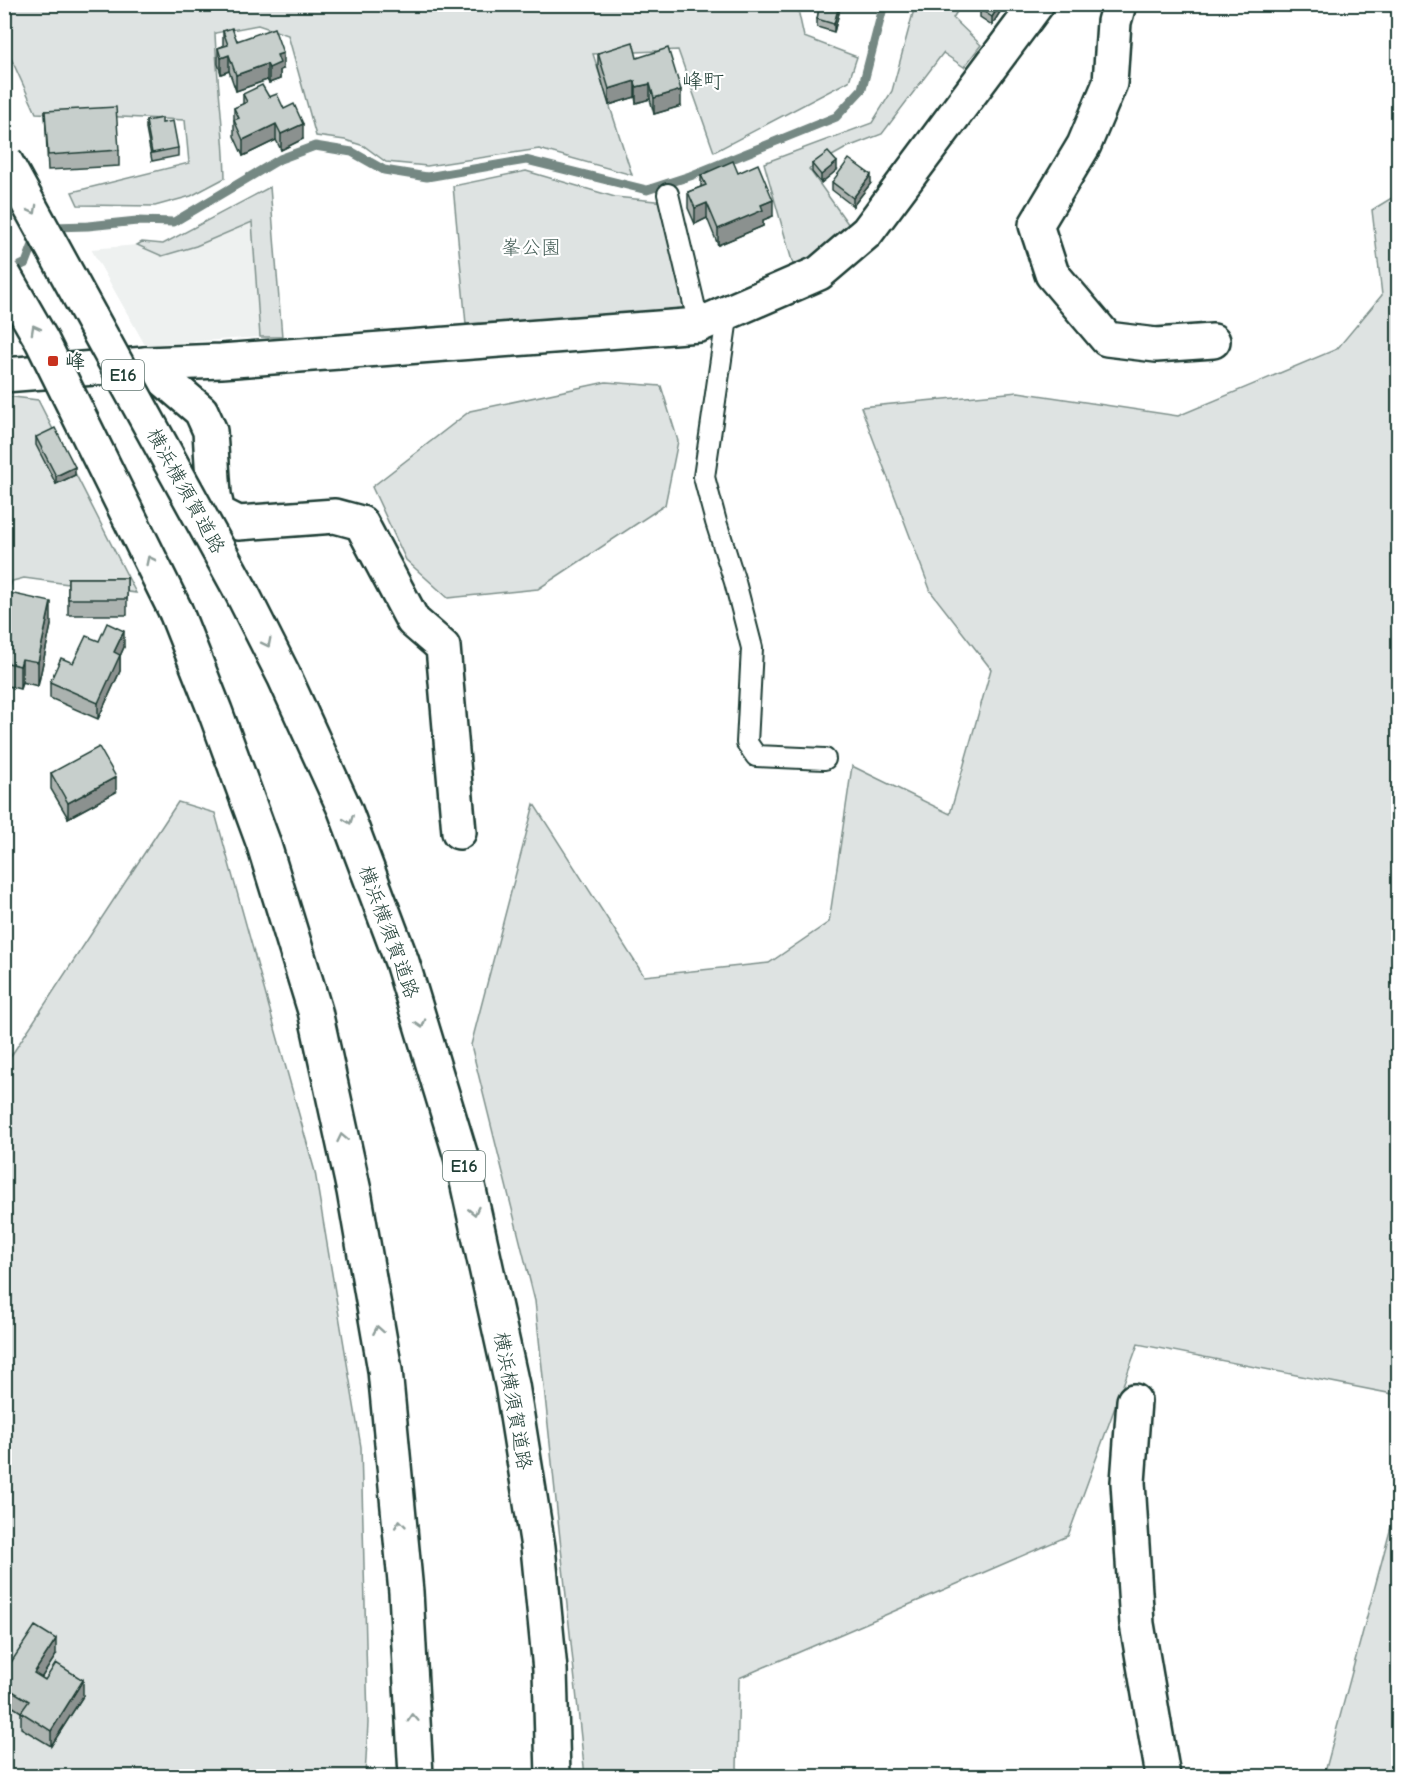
<svg xmlns="http://www.w3.org/2000/svg" width="1403" height="1781" font-family="'Comic Neue','Klee One',sans-serif">
<rect width="100%" height="100%" fill="#fff"/>
<filter id="ink" filterUnits="userSpaceOnUse"><feTurbulence type="fractalNoise" baseFrequency=".0167" numOctaves="2"/><feDisplacementMap in="SourceGraphic" scale="12" xChannelSelector="R" yChannelSelector="G"/><feConvolveMatrix kernelMatrix="1 2 1 2 8 2 1 2 1" color-interpolation-filters="sRGB"/></filter>
<g filter="url(#ink)">
<path fill="#eef1f0" d="M 252,222 L 260,337 L 145,345 L 91,249 L 137,245 L 162,256 L 196,246 Z"/>
<path fill="#dee3e2" stroke="#7e908b" stroke-width="1.5" d="M 4,5 L 797,5 L 804,37 L 857,57 L 849,81 L 714,152 L 678,50 L 593,54 L 632,175 L 539,149 L 427,166 L 386,162 L 364,146 L 345,140 L 316,136 L 288,35 L 258,25 L 215,33 C 217,82 224,130 225,178 L 191,196 L 155,206 L 78,205 L 72,192 L 189,163 L 185,120 L 36,113 L 5,45 Z
M 918,5 L 961,5 L 953,18 L 981,45 L 964,67 L 943,53 L 882,134 L 848,147 L 809,169 L 851,228 L 834,245 L 794,268 L 764,163 L 872,123 L 892,91 L 913,13 Z
M 526,171 L 615,197 L 665,202 L 688,309 L 466,324 L 453,186 Z
M 270,187 L 282,337 L 260,337 L 252,222 L 196,246 L 162,256 L 137,245 L 142,242 L 163,244 Z
M 1398,194 L 1398,1395 L 1138,1344 L 1068,1536 L 739,1678 L 737,1769 L 745,1776 L 585,1776 L 535,1301 L 471,1045 L 534,804 L 644,976 L 769,963 L 829,922 L 852,766 L 950,814 L 991,669 L 931,592 L 861,407 L 1018,392 L 1178,416 L 1337,349 L 1382,295 L 1372,210 Z
M 606,382 L 661,386 L 678,441 L 665,505 L 538,589 L 448,598 L 406,560 L 372,487 L 470,411 Z
M 5,396 L 38,400 L 136,593 L 24,578 L 5,583 Z
M 178,802 L 215,813 L 315,1172 L 361,1447 L 368,1723 L 365,1776 L 5,1776 L 5,1065 Z
M 1398,1501 L 1398,1776 L 1324,1776 Z"/>
<g fill="none" stroke-linecap="round" stroke-linejoin="round">
<path stroke="#758883" stroke-width="9" d="M 9,271 L 26,263 L 34,242 L 53,227 L 88,226 L 137,221 L 174,222 L 280,159 L 315,146 L 352,152 L 384,170 L 427,177 L 526,160 L 647,190 L 690,176 L 836,117 L 862,89 L 884,4"/>
<defs>
<path id="lane" d="M 668,194 L 699,325
M 728,311 L 704,477 L 716,522 L 735,582 L 752,648 L 747,743 L 756,756 L 825,759"/>
<path id="street" d="M 1119,4 L 1114,22 L 1110,83 L 1084,145 L 1036,225 L 1052,274 L 1107,339 L 1156,345 L 1213,341
M 146,364 L 201,411 L 210,431 L 214,495 L 218,513 L 238,523 L 335,516 L 361,523 L 413,621 L 443,647 L 459,832
M 1134,1401 L 1128,1482 L 1137,1624 L 1163,1776"/>
<path id="secondary" d="M 4,375 L 146,364 L 221,361 L 699,325 L 819,273 L 867,232 L 1037,4"/>
<path id="highway" d="M 241,591 L 284,676 L 345,810 L 402,962 L 463,1163 L 512,1385 L 538,1547 L 550,1670 L 553,1776
M 176,612 L 215,711 L 263,842 L 315,1011 L 354,1191 L 385,1370 L 406,1592 L 416,1776"/>
</defs>
<use href="#lane" stroke="#1f3d34" stroke-width="24"/>
<use href="#street" stroke="#1f3d34" stroke-width="38"/>
<use href="#secondary" stroke="#1f3d34" stroke-width="38"/>
<use href="#highway" stroke="#1f3d34" stroke-width="38"/>
<use href="#lane" stroke="#fff" stroke-width="20"/>
<use href="#street" stroke="#fff" stroke-width="33"/>
<use href="#secondary" stroke="#fff" stroke-width="33"/>
<use href="#highway" stroke="#fff" stroke-width="33"/>
<defs>
<path id="highway-bridge" d="M 4,159 L 241,591
M 4,275 L 42,341 L 176,612"/>
</defs>
<use href="#highway-bridge" stroke="#1f3d34" stroke-width="38" stroke-linecap="butt"/>
<use href="#highway-bridge" stroke="#fff" stroke-width="33"/>
</g>
<path fill="#abb2af" stroke="#1f3d34" stroke-width="1.5" d="M 820,4 L 842,4 L 840,9 L 839,8 L 839,13 L 834,32 L 817,27 L 817,19 Z
M 983,4 L 1005,4 L 992,25 L 980,17 L 980,9 Z
M 223,31 L 283,69 L 280,70 L 280,79 L 269,83 L 267,80 L 236,91 L 229,71 L 221,74 L 218,64 L 218,48 L 223,46 Z
M 598,53 L 637,58 L 681,106 L 654,114 L 650,99 L 636,103 L 635,97 L 609,105 L 598,68 Z
M 243,94 L 269,97 L 284,109 L 303,139 L 281,150 L 276,140 L 243,156 L 234,136 L 234,108 L 243,104 Z
M 45,111 L 119,150 L 119,166 L 48,170 Z
M 146,121 L 162,123 L 178,148 L 178,156 L 152,161 L 146,129 Z
M 812,164 L 837,170 L 821,183 L 812,172 Z
M 738,173 L 773,216 L 763,220 L 763,226 L 718,245 L 707,218 L 695,224 L 688,208 L 688,192 L 701,187 L 701,175 Z
M 832,182 L 871,183 L 853,206 L 832,190 Z
M 36,437 L 75,475 L 56,484 L 36,445 Z
M 68,578 L 127,578 L 127,615 L 68,615 Z
M 4,582 L 11,593 L 51,625 L 38,686 L 22,682 L 20,689 L 4,685 Z
M 99,641 L 124,647 L 120,656 L 120,671 L 98,719 L 50,698 L 50,682 Z
M 51,773 L 116,792 L 68,818 L 51,789 Z
M 56,1655 L 41,1678 L 83,1696 L 51,1746 L 21,1728 L 21,1712 L 4,1701 L 4,1673 Z"/>
<path fill="#8b918f" stroke="#1f3d34" stroke-width="1.5" d="M 1000,4 L 1005,4 L 992,25 L 992,17 Z
M 839,5 L 839,13 L 834,32 L 834,24 Z
M 283,53 L 283,69 L 280,70 L 280,79 L 269,83 L 269,68 L 277,55 Z
M 229,55 L 229,71 L 221,74 L 221,58 Z
M 267,64 L 267,80 L 236,91 L 236,75 Z
M 635,81 L 635,97 L 609,105 L 609,89 Z
M 650,84 L 650,99 L 636,103 L 636,87 Z
M 681,90 L 681,106 L 654,114 L 654,98 Z
M 276,124 L 276,140 L 243,156 L 243,140 Z
M 303,124 L 303,139 L 281,150 L 281,134 Z
M 837,162 L 837,170 L 821,183 L 821,175 Z
M 871,175 L 871,183 L 853,206 L 853,198 Z
M 773,200 L 773,216 L 763,220 L 763,226 L 718,245 L 718,229 L 761,205 Z
M 707,203 L 707,218 L 695,224 L 695,208 Z
M 75,467 L 75,475 L 56,484 L 56,476 Z
M 51,602 L 51,625 L 38,686 L 38,662 Z
M 124,631 L 124,647 L 120,656 L 120,671 L 98,719 L 98,703 L 114,652 Z
M 22,659 L 22,682 L 20,689 L 20,666 Z
M 116,777 L 116,792 L 68,818 L 68,803 Z
M 56,1639 L 56,1655 L 34,1689 L 34,1673 Z
M 83,1680 L 83,1696 L 51,1746 L 51,1731 Z"/>
<path fill="#c7cfcc" stroke="#1f3d34" stroke-width="1.5" d="M 820,4 L 839,5 L 834,24 L 817,19 Z
M 983,4 L 1000,4 L 992,17 L 980,9 Z
M 232,28 L 237,41 L 274,28 L 283,53 L 277,55 L 280,63 L 269,68 L 267,64 L 236,75 L 229,55 L 221,58 L 218,48 L 228,45 L 223,31 Z
M 633,42 L 637,58 L 668,48 L 681,90 L 654,98 L 650,84 L 636,87 L 635,81 L 609,89 L 598,53 Z
M 262,85 L 269,97 L 277,94 L 284,109 L 294,104 L 303,124 L 281,134 L 276,124 L 243,140 L 234,120 L 239,118 L 234,108 L 247,102 L 243,94 Z
M 116,107 L 119,150 L 48,155 L 45,111 Z
M 162,118 L 162,123 L 173,121 L 178,148 L 152,153 L 146,121 Z
M 828,152 L 837,162 L 821,175 L 812,164 Z
M 849,159 L 871,175 L 853,198 L 832,182 Z
M 733,161 L 738,173 L 758,164 L 773,200 L 761,205 L 763,210 L 718,229 L 707,203 L 695,208 L 688,192 L 706,185 L 701,175 Z
M 55,428 L 75,467 L 56,476 L 36,437 Z
M 68,578 L 127,578 L 127,599 L 68,599 Z
M 4,582 L 11,583 L 9,593 L 51,602 L 38,662 L 22,659 L 20,666 L 4,662 Z
M 107,623 L 124,631 L 114,652 L 120,655 L 98,703 L 50,682 L 61,658 L 73,663 L 86,636 L 99,641 Z
M 99,747 L 116,777 L 68,803 L 51,773 Z
M 35,1626 L 56,1639 L 34,1673 L 45,1680 L 56,1663 L 83,1680 L 51,1731 L 21,1712 L 29,1701 L 4,1686 L 4,1673 Z"/>
<defs><path id="oneway-chevron" d="M-2-3.5L2.5 0L-2 3.5" fill="none" stroke-width="1.6" stroke-linecap="round" stroke-linejoin="round" transform="scale(1.5)"/></defs>
<g stroke="#8f9e9a">
<use href="#oneway-chevron" transform="translate(33 210) rotate(61)"/>
<use href="#oneway-chevron" transform="translate(35 329) rotate(-119)"/>
<use href="#oneway-chevron" transform="translate(150 560) rotate(-116)"/>
<use href="#oneway-chevron" transform="translate(267 643) rotate(63)"/>
<use href="#oneway-chevron" transform="translate(349 820) rotate(69)"/>
<use href="#oneway-chevron" transform="translate(421 1024) rotate(73)"/>
<use href="#oneway-chevron" transform="translate(342 1138) rotate(-102)"/>
<use href="#oneway-chevron" transform="translate(474 1211) rotate(77)"/>
<use href="#oneway-chevron" transform="translate(378 1330) rotate(-100)"/>
<use href="#oneway-chevron" transform="translate(400 1524) rotate(-96)"/>
<use href="#oneway-chevron" transform="translate(413 1718) rotate(-93)"/>
</g>
</g>
<rect fill="#c8321e" stroke="#fff" stroke-width="2" x="47" y="355" width="12" height="12" rx="3"/>
<g text-anchor="middle" dominant-baseline="central" stroke-width="4.5" stroke-linejoin="round" paint-order="stroke">
<g fill="#fff" stroke="#627771" stroke-width="1.5">
<rect x="102" y="360" width="42" height="30" rx="4.5"/>
<rect x="443" y="1151" width="42" height="30" rx="4.5"/>
</g>
<g font-size="18" font-weight="bold" fill="#1f3d34">
<text x="123" y="375">E16</text>
<text x="464" y="1166">E16</text>
</g>
<g font-size="20" fill="#455e57" stroke="#fff">
<text x="531" y="247">峯公園</text>
</g>
<g font-size="20" font-weight="bold" fill="#1f3d34" stroke="#fff" text-anchor="start">
<text x="65" y="361">峰</text>
</g>
<g font-size="20" fill="#1f3d34" stroke="#fff">
<text transform="translate(186 491) rotate(61)">横浜横須賀道路</text>
<text transform="translate(389 932) rotate(70)">横浜横須賀道路</text>
<text transform="translate(513 1401) rotate(80)">横浜横須賀道路</text>
</g>
<g font-size="21" fill="#1f3d34" stroke="#fff">
<text x="703" y="81">峰町</text>
</g>
</g>
<rect width="1403" height="1781" fill="none" stroke="#fff" stroke-width="24"/>
<rect x="12" y="12" width="1379" height="1757" fill="none" stroke="#1f3d34" stroke-width="2" filter="url(#ink)"/>
</svg>
